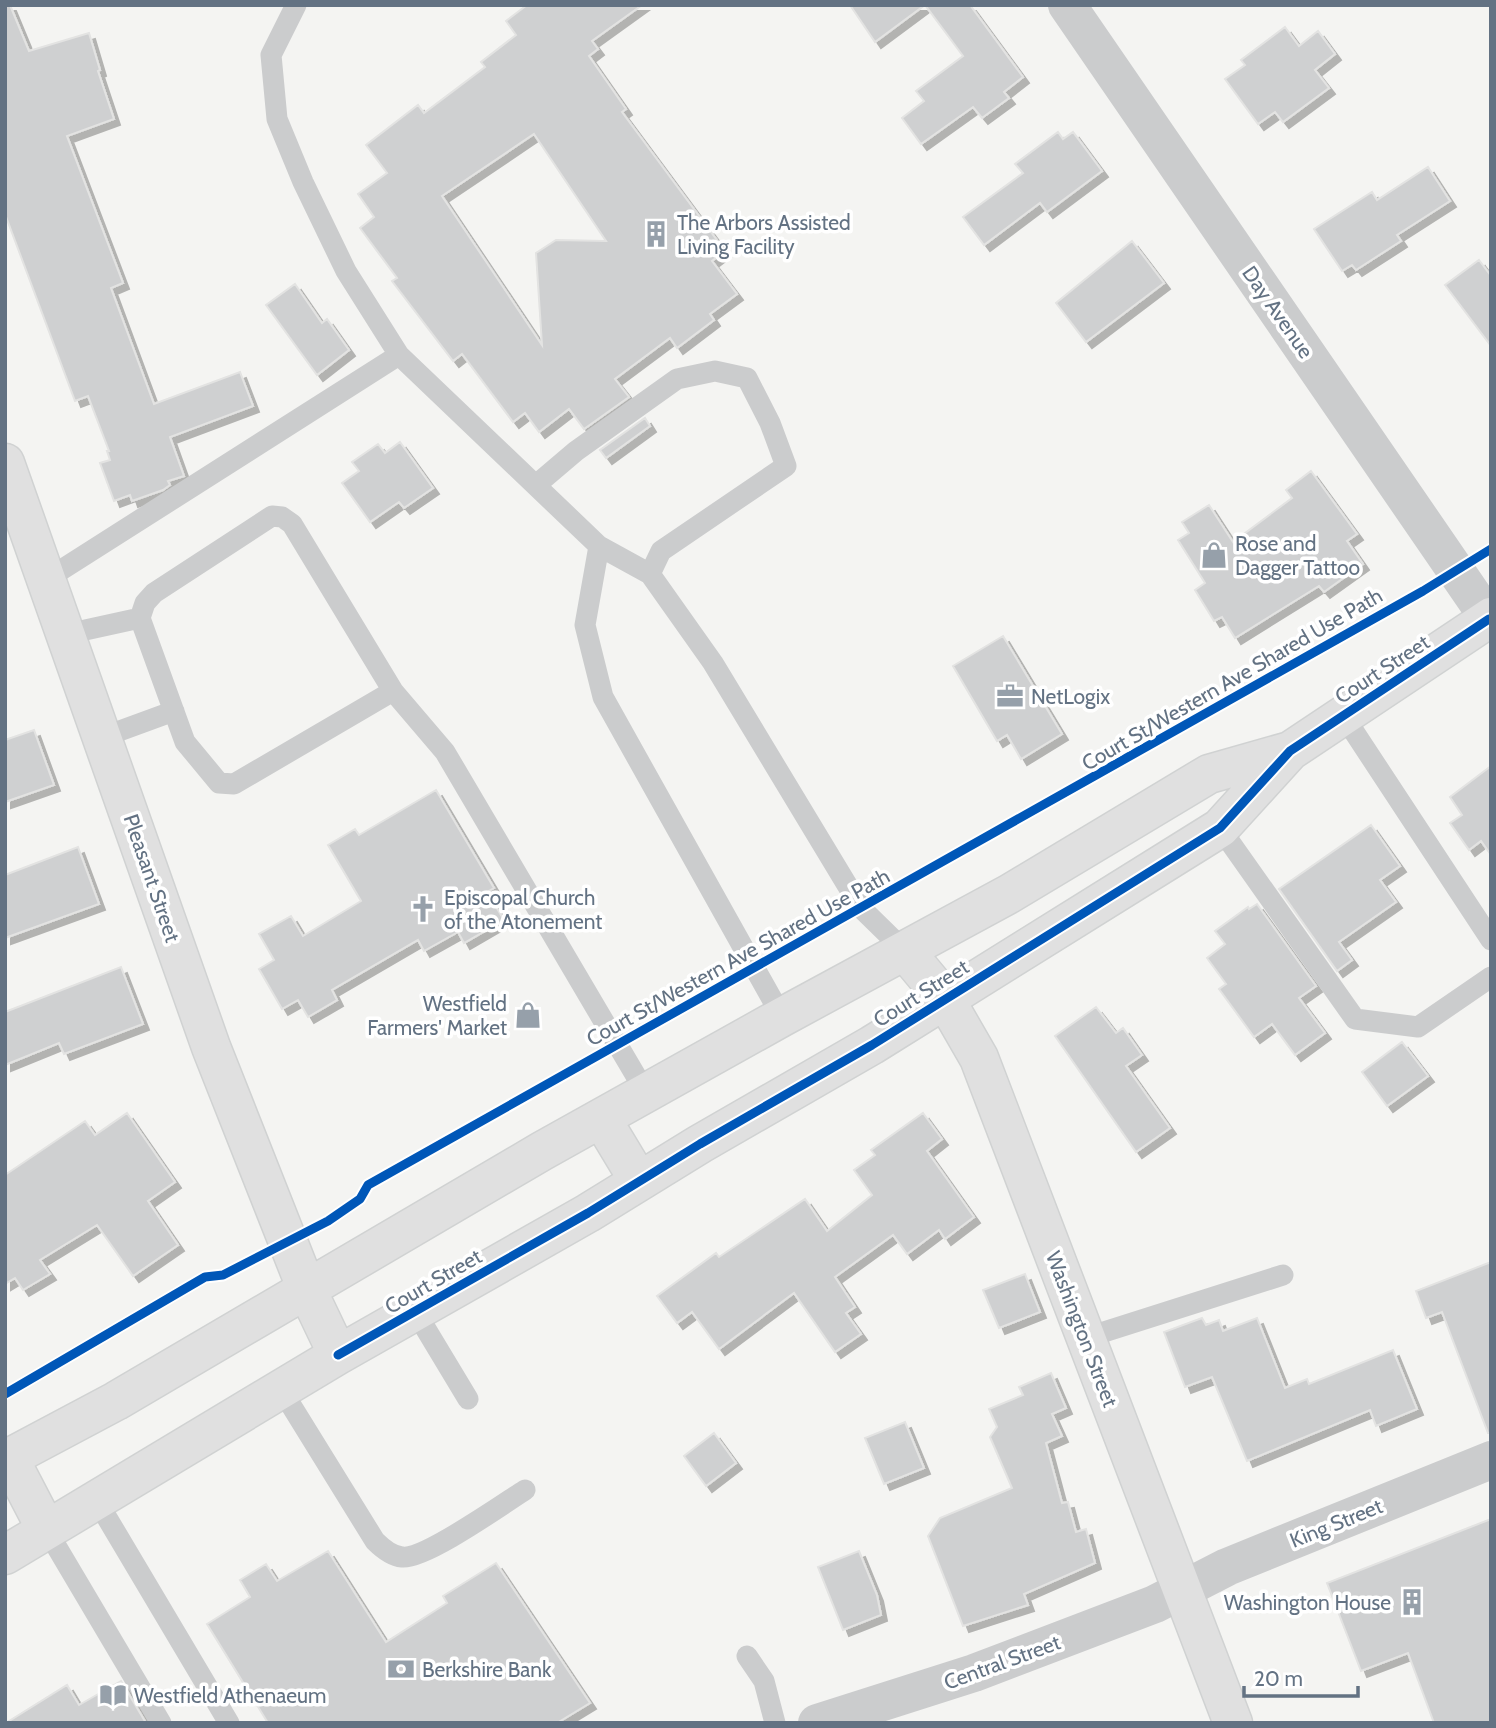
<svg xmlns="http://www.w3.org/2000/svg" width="1496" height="1728" font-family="Cabin,sans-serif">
<defs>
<filter id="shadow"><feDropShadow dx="6" dy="6" stdDeviation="0" flood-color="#0004"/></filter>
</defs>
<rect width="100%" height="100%" fill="#f4f4f2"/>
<path fill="#cfd0d1" stroke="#e3e3e2" stroke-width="2" fill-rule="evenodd" filter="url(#shadow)" d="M 5,5 L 10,5 L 29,51 L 89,33 L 100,70 L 98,71 L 114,119 L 67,136 L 123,283 L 111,288 L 154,404 L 240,372 L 253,406 L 170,437 L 184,476 L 168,481 L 170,485 L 163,490 L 132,501 L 130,495 L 114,501 L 100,463 L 110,460 L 107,451 L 109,451 L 88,396 L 75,401 L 5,214 Z
M 527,5 L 642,5 L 592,41 L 598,49 L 589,56 L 626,109 L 622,112 L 725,251 L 712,261 L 737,294 L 710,314 L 714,320 L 677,348 L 670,338 L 615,379 L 629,397 L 584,429 L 569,409 L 539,432 L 525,413 L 513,422 L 462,354 L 453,361 L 392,281 L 397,278 L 360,228 L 374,217 L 358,194 L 387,173 L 366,145 L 418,105 L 424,113 L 485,67 L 481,62 L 516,35 L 506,21 ZM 534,134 L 606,241 L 556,240 L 536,253 L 542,345 L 442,196 Z
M 850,5 L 970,5 L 1023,77 L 1004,92 L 1009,98 L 982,118 L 973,107 L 921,144 L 902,118 L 924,101 L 916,91 L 963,56 L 925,5 L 875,42 Z
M 1285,27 L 1299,46 L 1318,31 L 1335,54 L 1315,70 L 1329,88 L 1283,122 L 1275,112 L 1258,124 L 1225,79 L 1245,65 L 1241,60 Z
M 1058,132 L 1063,139 L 1073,132 L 1102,171 L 1047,212 L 1040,203 L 984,245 L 963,217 L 1023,173 L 1015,164 Z
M 1428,167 L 1450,201 L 1397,235 L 1401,241 L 1356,270 L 1352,265 L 1342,271 L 1314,229 L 1372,192 L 1377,200 Z
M 1132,241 L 1164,283 L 1086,342 L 1056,303 Z
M 1479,260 L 1491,276 L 1491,346 L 1445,285 Z
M 295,284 L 322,323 L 327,319 L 349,350 L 317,375 L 266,305 Z
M 645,418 L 650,426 L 606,458 L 600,450 Z
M 400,442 L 433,488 L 404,508 L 399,502 L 370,522 L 342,483 L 359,471 L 352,462 L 378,444 L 385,453 Z
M 1311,471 L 1357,534 L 1347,541 L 1363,564 L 1324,592 L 1319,586 L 1235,638 L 1222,617 L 1214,621 L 1195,590 L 1205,583 L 1178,540 L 1189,533 L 1182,522 L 1209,505 L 1233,542 L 1292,498 L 1286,490 Z
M 1003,636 L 1062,734 L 1021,759 L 1007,735 L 997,741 L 953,666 Z
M 34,730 L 54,785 L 5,802 L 5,740 Z
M 1491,766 L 1491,855 L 1481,841 L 1469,850 L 1450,823 L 1462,815 L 1450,797 Z
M 436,790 L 494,888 L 487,892 L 504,920 L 464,943 L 458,932 L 424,951 L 418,940 L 332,990 L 337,1000 L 308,1017 L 298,1000 L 282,1009 L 259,969 L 274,960 L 259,934 L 291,916 L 303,936 L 361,901 L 328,845 L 355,829 L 359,835 Z
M 1371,825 L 1400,866 L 1380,880 L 1396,902 L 1339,942 L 1352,960 L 1337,971 L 1279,889 Z
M 78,847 L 99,904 L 5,938 L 5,875 Z
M 1257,904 L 1316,986 L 1299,998 L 1325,1033 L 1295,1055 L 1272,1024 L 1254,1037 L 1219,989 L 1226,984 L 1207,958 L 1225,944 L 1215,931 L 1248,907 L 1249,909 Z
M 121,967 L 143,1024 L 64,1054 L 59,1043 L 5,1065 L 5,1012 Z
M 1096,1007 L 1116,1033 L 1123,1028 L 1142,1055 L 1126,1066 L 1170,1128 L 1136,1152 L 1055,1036 Z
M 1402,1042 L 1428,1076 L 1387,1106 L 1362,1072 Z
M 127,1113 L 175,1182 L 148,1201 L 178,1245 L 133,1276 L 97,1225 L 40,1260 L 50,1274 L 23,1290 L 15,1278 L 5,1284 L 5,1175 L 85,1121 L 95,1135 Z
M 923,1113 L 942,1139 L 927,1151 L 974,1217 L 945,1239 L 939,1230 L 907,1254 L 893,1235 L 835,1277 L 855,1307 L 846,1313 L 861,1334 L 835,1352 L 794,1293 L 719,1349 L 692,1312 L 677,1323 L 657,1296 L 716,1253 L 719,1257 L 805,1199 L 827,1231 L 872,1195 L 854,1170 L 875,1155 L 871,1150 Z
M 1491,1262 L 1491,1433 L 1488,1433 L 1442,1312 L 1426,1318 L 1416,1291 Z
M 1025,1274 L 1040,1312 L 999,1328 L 983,1290 Z
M 1202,1318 L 1206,1325 L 1219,1320 L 1223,1331 L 1257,1318 L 1285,1388 L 1307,1379 L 1309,1384 L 1393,1350 L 1417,1409 L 1376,1426 L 1370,1410 L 1247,1461 L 1212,1377 L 1185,1387 L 1164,1332 Z
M 1051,1373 L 1066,1408 L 1052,1414 L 1062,1436 L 1046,1443 L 1062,1503 L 1068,1502 L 1076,1532 L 1086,1529 L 1095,1563 L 1024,1594 L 1028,1605 L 963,1626 L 928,1536 L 940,1518 L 1012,1488 L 990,1437 L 997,1427 L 989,1409 L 1023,1395 L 1019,1387 Z
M 905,1422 L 924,1468 L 884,1484 L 865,1438 Z
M 714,1433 L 736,1463 L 706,1486 L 684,1456 Z
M 1491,1519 L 1491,1723 L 1434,1723 L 1408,1653 L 1361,1671 L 1327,1583 Z
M 328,1551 L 386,1642 L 447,1603 L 443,1596 L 496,1563 L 590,1703 L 557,1723 L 268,1723 L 207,1624 L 250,1597 L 240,1580 L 266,1564 L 277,1581 Z
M 859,1551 L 877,1595 L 881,1615 L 843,1630 L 818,1567 Z
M 121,1681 L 146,1723 L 6,1723 L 67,1685 L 79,1705 Z"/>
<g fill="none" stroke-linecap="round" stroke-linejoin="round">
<defs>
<path id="secondary" d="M 5,463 L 211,1047 L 307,1290 L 338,1355
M 905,951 L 945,999 L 979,1058 L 1233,1723
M 601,1118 L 639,1181
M 9,1458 L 46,1529
M 5,1460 L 116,1401 L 542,1151 L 782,1017 L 1009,894 L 1209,774 L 1290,751
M 5,1555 L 338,1355 L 588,1213 L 700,1144 L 872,1045 L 1220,828 L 1290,751 L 1491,617"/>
</defs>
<use href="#secondary" stroke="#d0d2d2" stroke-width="41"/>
<path stroke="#cbcccd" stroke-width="21" d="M 296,5 L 271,55 L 277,119 L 303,182 L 346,271 L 399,355 L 599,546 L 650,574 L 713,663 L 861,908 L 905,951
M 536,485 L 576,451 L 677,379 L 715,371 L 747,378 L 770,423 L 786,466 L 661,551 L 650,574
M 272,516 L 282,517 L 292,524 L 393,691 L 234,784 L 219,783 L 185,742 L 140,618 L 145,603 L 154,593 Z
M 599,546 L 585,625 L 603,697 L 782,1017
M 47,579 L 399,355
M 67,634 L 140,618
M 393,691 L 445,752 L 646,1093
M 1343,715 L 1491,940
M 103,737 L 174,711
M 1220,828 L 1355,1019 L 1418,1027 L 1491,977
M 415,1311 L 468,1399
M 1085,1338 L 1283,1275
M 281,1389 L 375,1541 C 382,1548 391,1556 402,1557 C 424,1560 503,1504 525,1490
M 97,1501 L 229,1723
M 46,1529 L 161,1723
M 747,1656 L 764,1681 L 775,1723"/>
<path stroke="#cbcccd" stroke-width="38" d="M 1067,5 L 1489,619
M 817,1723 L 974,1673 L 1155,1604 L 1227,1567 L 1491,1460"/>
<use href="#secondary" stroke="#e0e0e0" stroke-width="38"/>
<defs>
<path id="cycleway" d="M 338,1355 L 588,1213 L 700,1144 L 872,1045 L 1220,828 L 1290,751 L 1489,619
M 5,1394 L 205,1277 L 223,1275 L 328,1221 L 360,1199 L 368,1185 L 1423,591 L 1491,549"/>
</defs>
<use href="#cycleway" stroke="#fff" stroke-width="13"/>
<use href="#cycleway" stroke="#0057b8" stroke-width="9"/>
</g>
<defs>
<symbol id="building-bare" viewBox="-9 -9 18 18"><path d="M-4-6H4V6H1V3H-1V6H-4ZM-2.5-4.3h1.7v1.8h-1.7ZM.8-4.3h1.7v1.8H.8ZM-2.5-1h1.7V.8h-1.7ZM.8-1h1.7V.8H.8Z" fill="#96a0aa" stroke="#fff" stroke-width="2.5" paint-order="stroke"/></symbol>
<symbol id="shop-bare" viewBox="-9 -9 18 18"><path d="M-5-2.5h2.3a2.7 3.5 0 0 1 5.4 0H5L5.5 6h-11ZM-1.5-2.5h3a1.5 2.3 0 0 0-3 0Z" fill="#96a0aa" stroke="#fff" stroke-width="2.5" paint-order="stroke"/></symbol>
<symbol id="office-bare" viewBox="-9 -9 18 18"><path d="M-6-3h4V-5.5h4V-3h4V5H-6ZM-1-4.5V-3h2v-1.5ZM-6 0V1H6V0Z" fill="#96a0aa" stroke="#fff" stroke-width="2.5" paint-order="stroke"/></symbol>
<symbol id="church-bare" viewBox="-9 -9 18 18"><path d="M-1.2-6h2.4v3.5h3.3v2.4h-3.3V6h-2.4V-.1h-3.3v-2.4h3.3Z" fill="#96a0aa" stroke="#fff" stroke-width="2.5" paint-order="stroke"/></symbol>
<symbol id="bank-bare" viewBox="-9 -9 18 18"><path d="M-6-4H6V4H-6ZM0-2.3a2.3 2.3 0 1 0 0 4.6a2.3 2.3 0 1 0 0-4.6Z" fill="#96a0aa" stroke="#fff" stroke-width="2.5" paint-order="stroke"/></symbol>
<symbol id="library-bare" viewBox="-9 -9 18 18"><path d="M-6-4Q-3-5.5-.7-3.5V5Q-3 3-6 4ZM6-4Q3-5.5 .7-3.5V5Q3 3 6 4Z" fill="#96a0aa" stroke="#fff" stroke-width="2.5" paint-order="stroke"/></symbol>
</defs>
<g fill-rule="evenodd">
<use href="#building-bare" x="637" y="215" width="38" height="38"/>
<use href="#shop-bare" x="1195" y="536" width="38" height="38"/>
<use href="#office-bare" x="991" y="677" width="38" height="38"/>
<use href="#church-bare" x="404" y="890" width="38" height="38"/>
<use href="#shop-bare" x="509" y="996" width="38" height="38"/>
<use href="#building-bare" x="1393" y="1583" width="38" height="38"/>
<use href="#bank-bare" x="382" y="1650" width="38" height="38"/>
<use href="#library-bare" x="94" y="1676" width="38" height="38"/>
</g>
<g text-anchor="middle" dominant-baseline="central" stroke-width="7" stroke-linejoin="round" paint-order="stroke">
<g font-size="21" fill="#637283" stroke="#fff" text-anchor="start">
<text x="677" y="222">The Arbors Assisted<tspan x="677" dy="24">Living Facility</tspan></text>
<text x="1235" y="543">Rose and<tspan x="1235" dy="24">Dagger Tattoo</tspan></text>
<text x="1031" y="696">NetLogix</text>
<text x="444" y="897">Episcopal Church<tspan x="444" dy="24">of the Atonement</tspan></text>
<text x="507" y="1003" text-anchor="end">Westfield<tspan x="507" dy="24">Farmers' Market</tspan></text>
<text x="1391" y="1602" text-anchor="end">Washington House</text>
<text x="422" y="1669">Berkshire Bank</text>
<text x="134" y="1695">Westfield Athenaeum</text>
</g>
<g font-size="21" fill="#637283" stroke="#fff">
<text transform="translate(1278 312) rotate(55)">Day Avenue</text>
<text transform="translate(1382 669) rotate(-33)">Court Street</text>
<text transform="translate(1232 679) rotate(-30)">Court St/Western Ave Shared Use Path</text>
<text transform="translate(152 878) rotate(71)">Pleasant Street</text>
<text transform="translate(738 957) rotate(-29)">Court St/Western Ave Shared Use Path</text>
<text transform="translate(921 993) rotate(-32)">Court Street</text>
<text transform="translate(433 1281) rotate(-30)">Court Street</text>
<text transform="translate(1082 1329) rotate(69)">Washington Street</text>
<text transform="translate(1336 1523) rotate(-22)">King Street</text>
<text transform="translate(1002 1662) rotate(-20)">Central Street</text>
</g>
</g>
<rect width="1496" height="1728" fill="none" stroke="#637283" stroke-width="14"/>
<path d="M1244 1686v10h114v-10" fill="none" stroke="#637283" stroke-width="3.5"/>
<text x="1254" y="1686" font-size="21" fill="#637283" stroke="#ffffff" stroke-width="5" paint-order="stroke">20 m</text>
</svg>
